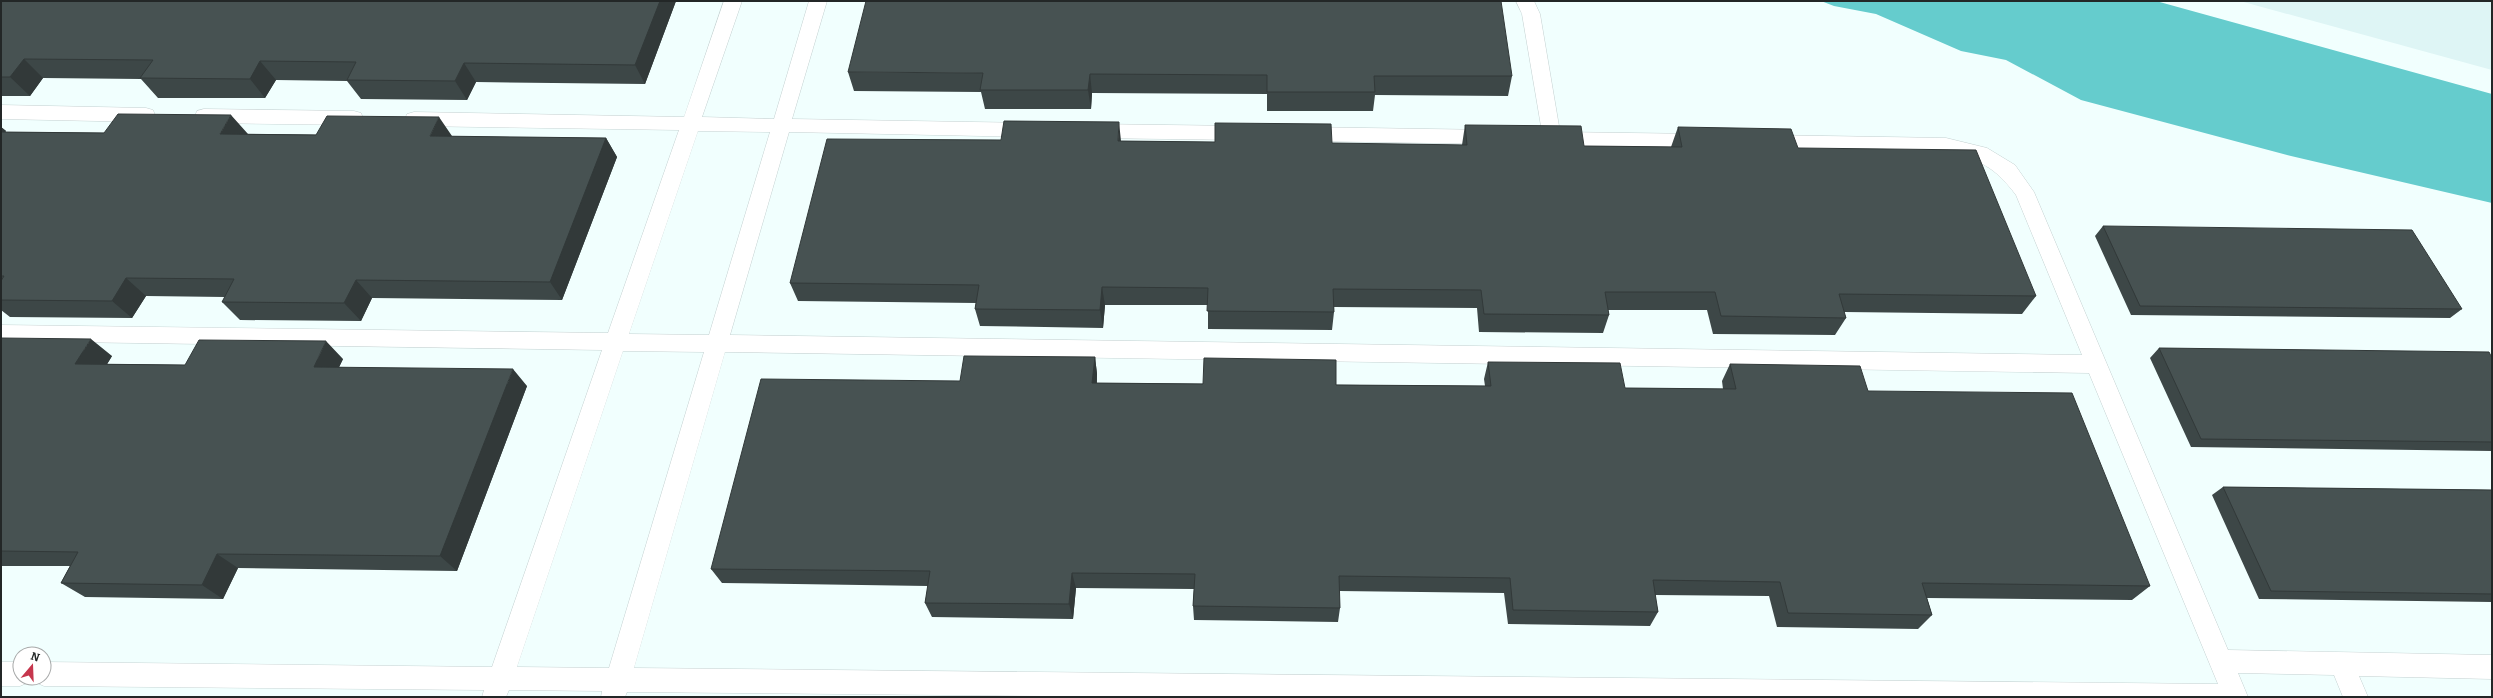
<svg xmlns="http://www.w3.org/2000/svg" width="2493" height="698" font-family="Bitter,serif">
<rect width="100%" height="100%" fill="#f1fffe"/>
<path fill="#def5f5" d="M 2240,1 L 2492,1 L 2492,70 Z"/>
<path fill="#65cccd" d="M 1821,1 L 2156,1 L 2492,94 L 2492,203 L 2291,156 L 2081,100 L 2006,60 L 1961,51 L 1876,14 L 1834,6 Z"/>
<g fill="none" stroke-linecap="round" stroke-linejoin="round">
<defs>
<path id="service" d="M 724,1 L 742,1 L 702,117 L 774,119 L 809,1 L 827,1 L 792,119 L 1032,123 L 1039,125 L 1041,130 L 1039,135 L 1032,137 L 789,132 L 730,335 L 2082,355 L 2016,195 C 1994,166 1980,160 1946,152 L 1767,149 L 1760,147 L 1758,142 L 1760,137 L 1767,135 L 1946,138 L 1987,148 L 2015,165 L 2034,192 L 2228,650 L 2492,655 L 2492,679 L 2359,676 L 2368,697 L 2343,697 L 2334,675 L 2238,673 L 2248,697 L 1153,697 L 627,692 L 625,697 L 601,697 L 602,691 L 509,690 L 506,697 L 482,697 L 484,690 L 44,686 L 35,682 L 33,678 L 44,678 L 44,662 L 492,667 L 602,350 L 1,341 L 1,325 L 608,333 L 679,130 L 414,126 L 407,124 L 405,119 L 407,114 L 414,112 L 684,117 ZM 698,131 L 770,132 L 709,335 L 629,334 ZM 623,351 L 704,352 L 609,668 L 517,667 ZM 725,352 L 2089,373 L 2218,684 L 634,668 Z
M 1516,1 L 1534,1 L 1540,14 L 1560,132 L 1700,134 L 1707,136 L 1709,141 L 1707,146 L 1700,148 L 1555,146 L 1545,143 L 1543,138 L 1522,14 Z
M 1,105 L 146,108 L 153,110 L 155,115 L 153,120 L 146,122 L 1,119 Z
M 204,109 L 354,111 L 361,113 L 363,118 L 361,123 L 354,125 L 204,123 L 197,121 L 195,116 L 197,111 Z
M 1091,124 L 1242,126 L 1249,128 L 1251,133 L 1249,138 L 1242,140 L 1091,138 L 1084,136 L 1082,131 L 1084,126 Z
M 1303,127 L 1492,130 L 1499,132 L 1501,137 L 1499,142 L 1492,144 L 1303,141 L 1296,139 L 1294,134 L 1296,129 Z
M 1,662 L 20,662 L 20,678 L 31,678 L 29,682 L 20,686 L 1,686 Z"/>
</defs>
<use href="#service" stroke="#c4d1d1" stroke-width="1"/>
<use href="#service" fill="#fff" fill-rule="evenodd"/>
</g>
<path fill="#3d4747" d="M 1,1 L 676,1 L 645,84 L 476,82 L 467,100 L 361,99 L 347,81 L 276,80 L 265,98 L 158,98 L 141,79 L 43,78 L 30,96 L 1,96 Z
M 848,72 L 1512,76 L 1508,96 L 1375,95 L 1373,111 L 1267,111 L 1267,94 L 1092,93 L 1091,109 L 985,109 L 981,92 L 854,91 Z
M 1465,125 L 1584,146 L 1671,147 L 1678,127 L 1798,148 L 2036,296 L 2022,314 L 1844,312 L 1846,318 L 1835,335 L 1713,334 L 1707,310 L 1608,310 L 1609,315 L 1603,333 L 1479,332 L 1477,308 L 1334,307 L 1334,312 L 1332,330 L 1208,329 L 1208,305 L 1105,305 L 1103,328 L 980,326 L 975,309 L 976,303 L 798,301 L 790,283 L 1121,141 L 1462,145 Z
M 1,127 L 6,131 L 5,132 L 248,134 L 606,138 L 617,157 L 562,300 L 372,298 L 361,321 L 240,320 L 222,302 L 225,297 L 146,296 L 132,318 L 10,317 L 1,310 Z
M 2103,226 L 2462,309 L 2450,318 L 2131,315 L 2095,236 Z
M 1,338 L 112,356 L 107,364 L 185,365 L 343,359 L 339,367 L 527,386 L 457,571 L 238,568 L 223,599 L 85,597 L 61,583 L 70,566 L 1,566 Z
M 2159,348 L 2492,358 L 2492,451 L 2191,447 L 2150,358 Z
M 1095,357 L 1097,374 L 1097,383 L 1485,386 L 1484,379 L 1488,362 L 1625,388 L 1723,389 L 1722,381 L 1730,364 L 1868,391 L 2150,586 L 2132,600 L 1927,598 L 1932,615 L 1918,629 L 1777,627 L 1769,596 L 1655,595 L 1658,612 L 1650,626 L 1508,624 L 1504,593 L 1339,591 L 1340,608 L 1338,622 L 1194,620 L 1193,606 L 1194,589 L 1076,588 L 1073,619 L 932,617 L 925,603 L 928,586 L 722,583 L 711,569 L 960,381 Z
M 2223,487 L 2492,490 L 2492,602 L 2259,599 L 2212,495 Z"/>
<path fill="#323939" d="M 660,1 L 676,1 L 645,84 L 635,65 Z
M 24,59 L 43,78 L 30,96 L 10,77 Z
M 260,61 L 276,80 L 265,98 L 250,79 Z
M 464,63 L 476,82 L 467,100 L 455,81 Z
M 1090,74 L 1092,93 L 1091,109 L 1088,90 Z
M 231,115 L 248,134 L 237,153 L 220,134 Z
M 439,117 L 452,136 L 443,155 L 430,136 Z
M 1119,122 L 1121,141 L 1120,160 L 1118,141 Z
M 1,127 L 6,131 L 1,138 Z
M 606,138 L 617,157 L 562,300 L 550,282 Z
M 126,278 L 146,296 L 132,318 L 112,301 Z
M 356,280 L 372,298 L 361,321 L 344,303 Z
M 1102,287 L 1105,305 L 1103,328 L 1100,310 Z
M 91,339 L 112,356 L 97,381 L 75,364 Z
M 326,341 L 343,359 L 331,384 L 314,367 Z
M 1095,357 L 1097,374 L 1095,400 L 1092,383 Z
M 513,369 L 527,386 L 457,571 L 440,556 Z
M 217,554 L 238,568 L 223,599 L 202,585 Z
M 1072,573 L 1076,588 L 1073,619 L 1069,604 Z"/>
<path fill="#475252" stroke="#323939" d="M 1,1 L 660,1 L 635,65 L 464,63 L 455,81 L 347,80 L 356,62 L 260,61 L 250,79 L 140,78 L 153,60 L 24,59 L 10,77 L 1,77 Z
M 866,1 L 1501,1 L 1512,76 L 1374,76 L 1375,92 L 1267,92 L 1267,75 L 1090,74 L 1088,90 L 980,90 L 983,73 L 848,72 Z
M 118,114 L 231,115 L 220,134 L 316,135 L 327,116 L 439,117 L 430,136 L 606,138 L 550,282 L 356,280 L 344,303 L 222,302 L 234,279 L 126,278 L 112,301 L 1,300 L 1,281 L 4,276 L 1,276 L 1,132 L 104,133 Z
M 1004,121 L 1119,122 L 1118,141 L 1215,142 L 1215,123 L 1331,124 L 1332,143 L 1467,145 L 1465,125 L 1581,126 L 1584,146 L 1682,147 L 1678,127 L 1791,129 L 1798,148 L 1976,150 L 2036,296 L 1839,294 L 1846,318 L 1721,316 L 1715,292 L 1605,292 L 1609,315 L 1484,314 L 1481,290 L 1333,289 L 1334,312 L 1207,311 L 1208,288 L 1102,287 L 1100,310 L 975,309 L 979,285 L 790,283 L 827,139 L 1001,140 Z
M 2103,226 L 2412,230 L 2462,309 L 2140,306 Z
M 1,338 L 91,339 L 75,364 L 185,365 L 199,340 L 326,341 L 314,367 L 513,369 L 440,556 L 217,554 L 202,585 L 61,583 L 78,552 L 1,551 Z
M 2159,348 L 2489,352 L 2492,358 L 2492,442 L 2201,439 Z
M 964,356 L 1095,357 L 1092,383 L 1203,384 L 1204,358 L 1336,360 L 1336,385 L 1491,386 L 1488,362 L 1620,363 L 1625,388 L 1736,389 L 1730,364 L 1860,366 L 1868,391 L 2072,393 L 2150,586 L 1922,583 L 1932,615 L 1788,613 L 1780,582 L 1653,580 L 1658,612 L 1513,610 L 1510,578 L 1339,576 L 1340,608 L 1193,606 L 1195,574 L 1072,573 L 1069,604 L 925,603 L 930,571 L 711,569 L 761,379 L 960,381 Z
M 2223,487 L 2492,490 L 2492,594 L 2271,591 Z"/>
<rect width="2493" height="698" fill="none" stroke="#232727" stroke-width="4"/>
<g transform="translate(32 666) rotate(19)"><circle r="19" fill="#ffffff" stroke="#a7a9a9"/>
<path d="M0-3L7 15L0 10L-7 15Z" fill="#c6364d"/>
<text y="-6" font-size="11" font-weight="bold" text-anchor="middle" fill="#232727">N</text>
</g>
</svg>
